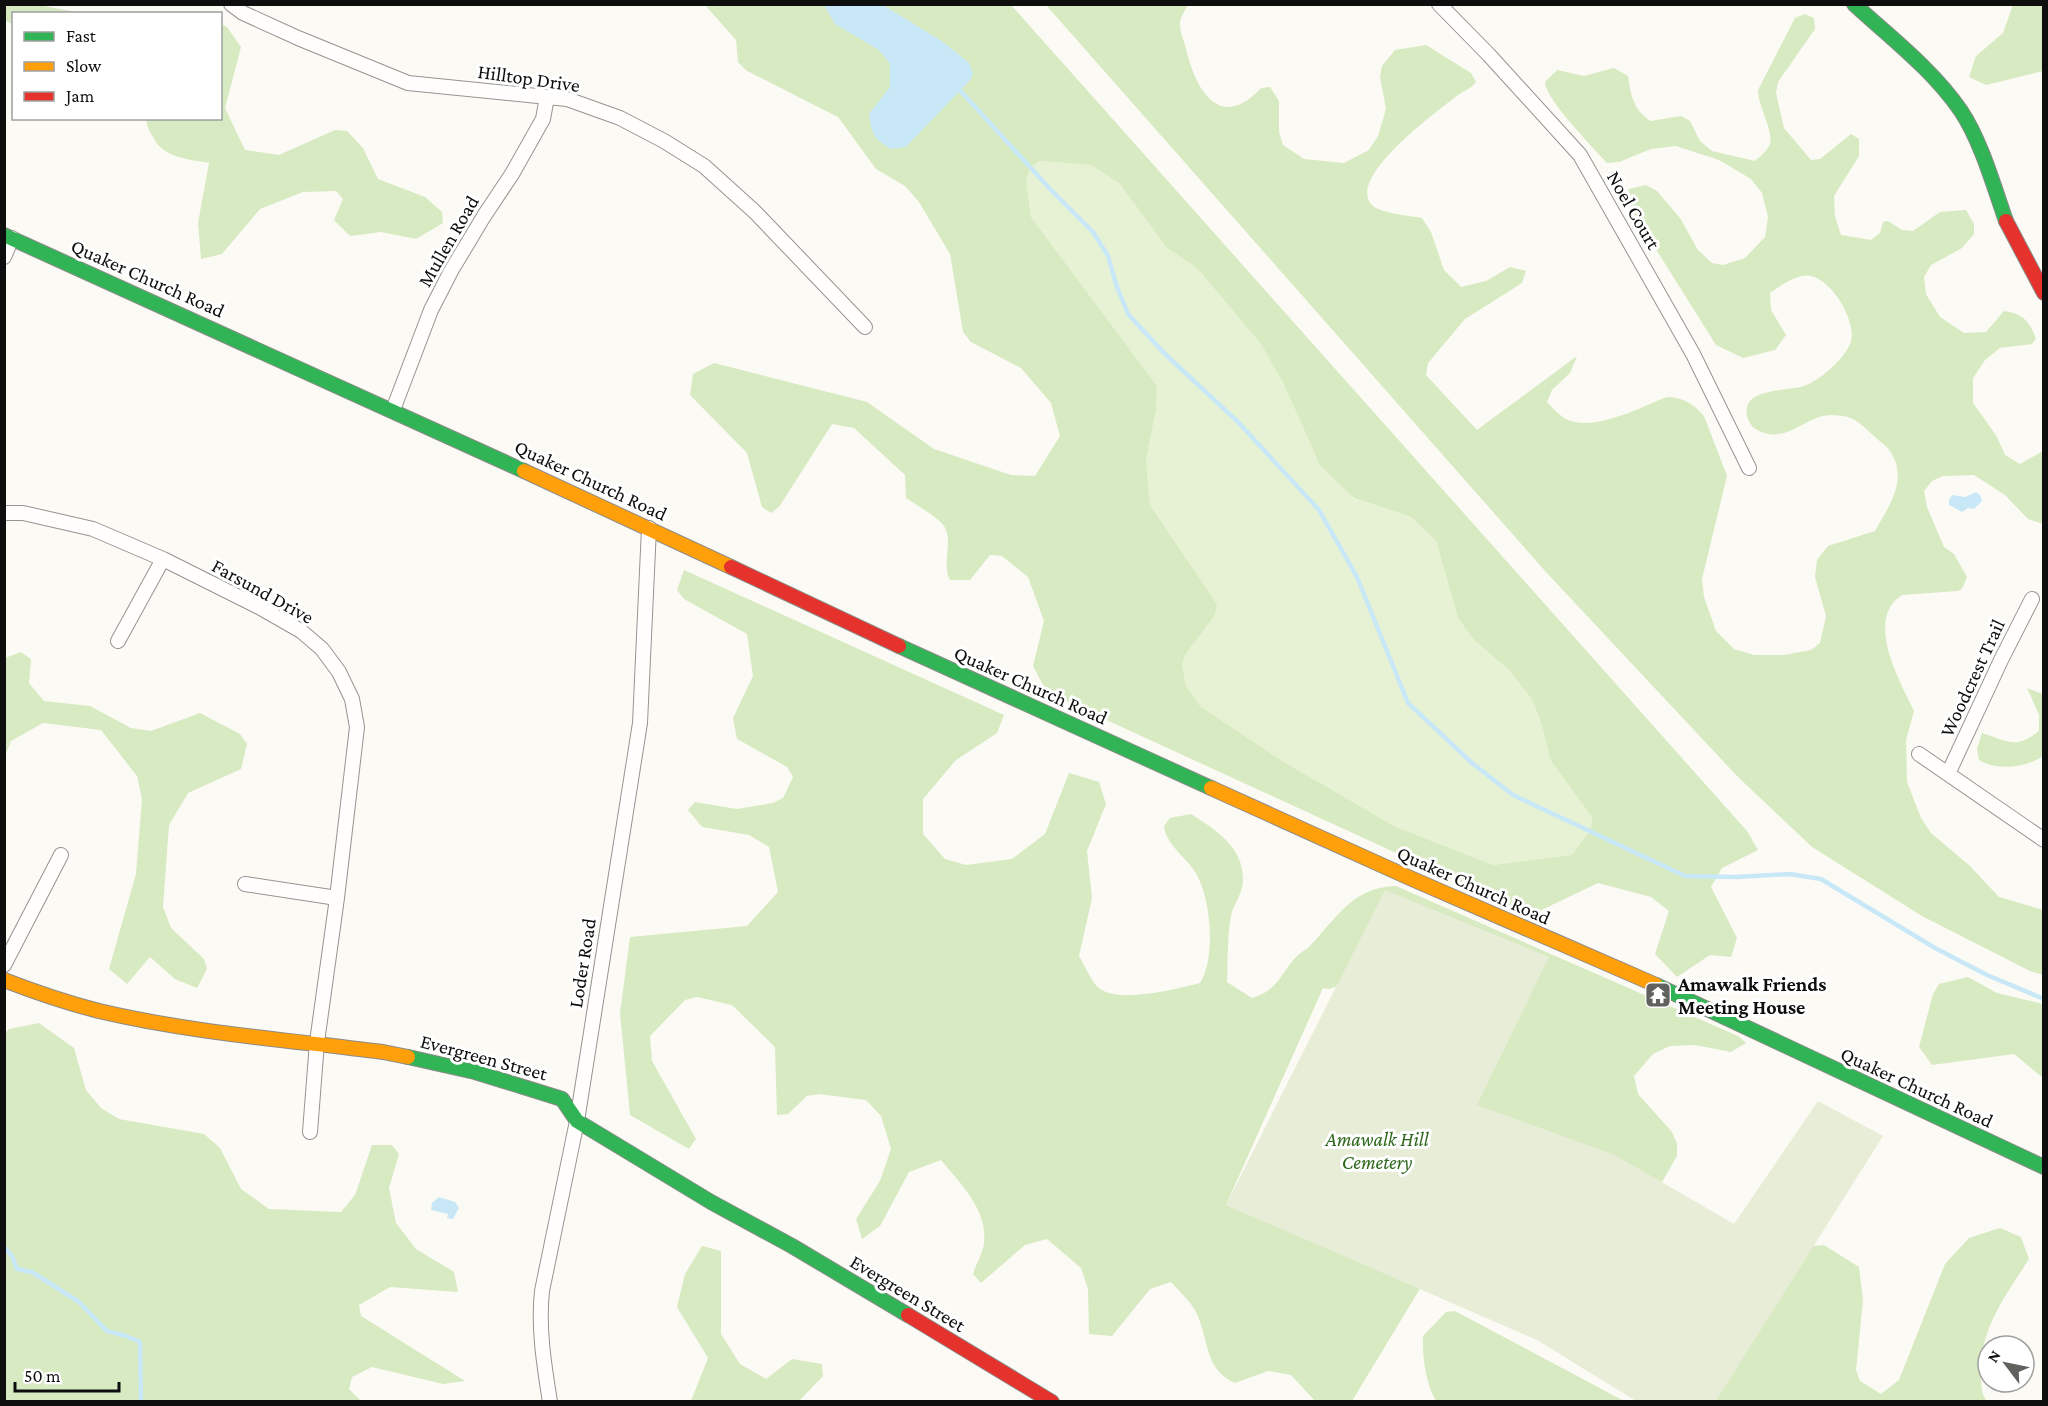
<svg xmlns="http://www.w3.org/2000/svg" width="2048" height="1406" font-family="'Crimson Pro',serif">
<rect width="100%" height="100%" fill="#fcfaf4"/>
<path fill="#e6f2d3" d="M 1040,161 L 1091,165 L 1119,183 L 1167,248 L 1197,268 L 1261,344 L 1353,498 L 1411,517 L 1436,541 L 1458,618 L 1473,639 L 1509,670 L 1531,698 L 1540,719 L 1551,761 L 1592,817 L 1591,829 L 1572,855 L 1493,865 L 1396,827 L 1284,762 L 1200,706 L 1186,686 L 1182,665 L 1185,655 L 1215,615 L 1217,604 L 1150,505 L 1146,459 L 1156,410 L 1157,386 L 1031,217 L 1026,180 L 1030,168 Z"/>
<path fill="#d7eac1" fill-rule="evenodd" d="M 4,5 L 39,5 L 81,13 L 14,14 L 13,24 L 5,21 Z
M 705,5 L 824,5 L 835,24 L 879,50 L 890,64 L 890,87 L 869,115 L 969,63 L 943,42 L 883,5 L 1011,5 L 1747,831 L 1758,850 L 1722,868 L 1711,887 L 1737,938 L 1731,957 L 1710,955 L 1677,977 L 1655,954 L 1669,911 L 1651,897 L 1598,883 L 1531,915 L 1063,700 L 1044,687 L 1033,666 L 1044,621 L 1028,577 L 1002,556 L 990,555 L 970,580 L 950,580 C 941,562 954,542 944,526 C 938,517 916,505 906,498 L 905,475 L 854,428 L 832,424 L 779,507 L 771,513 L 762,507 L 747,453 L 690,395 L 693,374 L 714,363 L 867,402 L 934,449 L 1011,475 L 1035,476 L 1060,436 L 1051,403 L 1021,368 L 971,342 L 963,332 L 950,254 L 919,202 L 905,186 L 876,169 L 838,117 L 747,71 L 738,62 L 736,40 ZM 1040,161 L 1091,165 L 1119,183 L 1167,248 L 1197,268 L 1261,344 L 1284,384 L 1320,465 L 1354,498 L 1411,517 L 1436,541 L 1458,618 L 1473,639 L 1509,670 L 1531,698 L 1540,719 L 1551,761 L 1592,817 L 1591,829 L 1572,855 L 1493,865 L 1396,827 L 1284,762 L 1200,706 L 1186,686 L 1182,665 L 1185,655 L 1215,615 L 1217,604 L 1150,505 L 1146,459 L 1156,410 L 1157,386 L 1031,217 L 1026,180 L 1030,168 Z
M 1046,5 L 1188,5 C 1185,10 1181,16 1180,22 C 1179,29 1184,41 1186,49 C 1196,91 1220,132 1261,88 L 1270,87 L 1279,101 L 1279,132 L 1283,145 L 1304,159 L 1344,163 L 1369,150 L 1378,136 L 1386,109 L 1380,77 L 1382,66 L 1395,50 L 1426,45 L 1471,73 L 1476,82 C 1471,89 1465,90 1458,95 C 1439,110 1343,179 1373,206 C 1381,213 1411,216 1422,218 L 1431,232 L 1444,270 L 1461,287 L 1486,281 L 1510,267 L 1526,271 L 1522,283 L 1465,319 L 1428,363 L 1426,375 L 1477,430 L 1577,356 L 1570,373 L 1552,390 L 1547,402 C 1552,407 1558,414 1564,418 C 1591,434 1641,407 1667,397 C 1682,397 1694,404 1704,416 L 1727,476 L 1702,579 L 1704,597 L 1716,631 L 1734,649 L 1754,655 L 1784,655 L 1811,650 L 1820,643 L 1826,616 L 1815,577 L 1817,560 L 1828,546 L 1875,531 C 1889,506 1909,479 1890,451 C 1887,446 1879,441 1874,436 C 1857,421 1855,416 1831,415 C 1805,415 1784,448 1754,428 C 1749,424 1745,414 1747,407 C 1752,388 1789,391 1804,386 C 1819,381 1844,359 1850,344 C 1860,323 1827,269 1802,276 C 1791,278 1779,287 1770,293 L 1771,310 L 1786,335 L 1775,350 L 1743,358 L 1716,345 L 1627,203 L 1629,189 L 1646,185 L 1657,191 L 1680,218 L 1698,250 L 1712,263 L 1723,265 L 1745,258 L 1765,237 L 1768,217 L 1762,193 L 1751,179 L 1719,160 L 1676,146 L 1651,149 L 1619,162 L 1607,163 C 1594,148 1545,99 1545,82 L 1557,70 L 1584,76 L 1614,68 L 1628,76 C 1631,95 1633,110 1651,121 L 1681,116 L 1690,121 L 1700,141 L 1712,151 L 1755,161 C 1760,156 1766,152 1769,146 C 1776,134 1758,108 1758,90 L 1795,18 L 1805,14 L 1814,18 L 1815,29 L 1778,82 L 1776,93 L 1784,128 L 1811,160 L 1820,159 L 1851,134 L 1859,139 L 1859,156 L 1834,196 L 1835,216 L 1841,235 L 1871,240 L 1880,233 L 1883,222 L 1888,221 L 1902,230 L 1913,231 L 1940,212 L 1966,210 L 1974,224 L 1974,234 L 1962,248 L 1931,265 L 1924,277 L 1926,294 L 1940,317 L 1964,333 L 1986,332 L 2004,311 C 2023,313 2030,322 2036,339 L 2032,344 L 2000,348 L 1985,360 L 1973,378 L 1973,403 L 1996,435 L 2005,455 L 2020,464 L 2043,451 L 2043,524 L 2028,519 L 2005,495 L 1974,475 L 1943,476 L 1932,481 L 1924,491 L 1927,507 L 1944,547 L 1954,554 L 1967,577 L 1962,589 L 1957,591 L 1902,595 C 1864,619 1900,682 1914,711 L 1906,740 L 1907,782 L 1921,818 L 1931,833 L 1970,866 L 1999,897 L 2043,910 L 2043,975 L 2030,971 L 1922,916 L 1812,847 L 1738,777 L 1546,572 Z
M 2013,5 L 2043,5 L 2043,71 L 1986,85 L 1969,77 L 1976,56 L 2003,33 Z
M 221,24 L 227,27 L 241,47 L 225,108 L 245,150 L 279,155 L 335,130 L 347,131 L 363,148 L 378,179 L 425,197 L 442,212 L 443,223 L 416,239 L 381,232 L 350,236 L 334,220 L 343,199 L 336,191 L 303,192 L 260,209 L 222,254 L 201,259 L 198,223 L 209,163 C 188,159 163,158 153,137 C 149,130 146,126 147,119 L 220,118 Z
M 684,570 L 1004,715 L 997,733 L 956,760 L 923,799 L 923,834 L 945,859 L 966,865 L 1012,859 L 1045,834 L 1069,773 L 1099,782 L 1106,804 L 1087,851 L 1092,898 L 1079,956 C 1084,964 1092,983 1099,988 C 1117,1004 1178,989 1200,983 C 1216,958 1211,901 1197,875 C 1187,857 1167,847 1164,826 L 1170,818 L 1191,814 C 1216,830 1244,847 1243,881 C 1243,893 1233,905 1231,916 C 1227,938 1228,961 1227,982 L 1252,998 C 1279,990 1280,973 1298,955 C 1301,952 1306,950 1309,947 C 1336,919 1352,887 1396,886 L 1738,1036 L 1746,1043 L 1731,1052 L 1695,1045 L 1670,1046 L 1653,1054 L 1634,1076 L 1638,1094 L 1672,1132 L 1677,1144 L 1677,1156 L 1662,1182 L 1484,1121 L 1341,985 L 1329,989 L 1323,988 L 1226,1205 L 1421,1287 L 1352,1401 L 1315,1401 L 1291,1375 L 1268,1371 L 1235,1383 C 1201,1368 1210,1333 1193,1307 C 1187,1298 1178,1290 1171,1282 L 1150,1289 L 1112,1336 L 1089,1334 L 1088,1289 L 1081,1268 L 1047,1239 L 1025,1245 L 981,1283 L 973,1274 C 976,1264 983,1253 984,1243 C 988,1210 960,1183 941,1160 L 909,1172 L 880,1226 L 862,1239 L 856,1219 L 880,1181 L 891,1149 L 881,1116 L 866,1100 L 819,1094 L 807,1096 L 788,1114 L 777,1115 L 775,1047 L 732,1005 L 697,997 L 685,1000 L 650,1036 L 652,1061 L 696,1139 L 689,1149 L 630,1115 L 620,1013 L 630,937 L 747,926 L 778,892 L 769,847 L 749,835 L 702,827 L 688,810 L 695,802 L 737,809 L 773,803 L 783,798 L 793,777 L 787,767 L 737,739 L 733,718 L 753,676 L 747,634 L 684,599 L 677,590 Z
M 21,652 L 31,659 L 29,683 L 44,701 L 90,706 L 131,728 L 151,731 L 200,713 L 240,734 L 247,744 L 241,769 L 188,793 L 169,825 L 163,907 L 171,928 L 204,959 L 207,969 L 197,988 L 175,979 L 150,957 L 127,984 L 109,969 L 136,874 L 142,799 L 137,776 L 101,730 L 43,723 L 11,741 L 5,756 L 5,658 Z
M 2027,688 L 2043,694 L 2043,756 C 2026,768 1997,771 1979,760 L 1977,749 L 1982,733 C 2008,741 2015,750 2039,731 L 2039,715 Z
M 1968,977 L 1997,993 L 2043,1004 L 2043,1078 L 2014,1054 L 1932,1065 L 1919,1047 L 1933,994 L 1939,984 Z
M 39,1023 L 74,1048 L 86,1090 L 101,1108 L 119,1119 L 204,1134 L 220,1148 L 241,1189 L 269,1209 L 341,1212 L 355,1195 L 372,1145 L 392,1145 L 399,1154 L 389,1188 L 396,1223 L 416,1249 L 454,1272 L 458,1292 L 390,1287 L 359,1305 L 361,1316 L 465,1381 L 443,1384 L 372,1367 L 352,1377 L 349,1389 L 361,1401 L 5,1401 L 5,1033 L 9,1029 Z
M 2000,1228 L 2021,1237 L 2029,1259 C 2004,1298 1978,1331 1981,1379 C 1982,1388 1981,1394 1987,1401 L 1692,1402 L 1802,1247 L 1824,1245 L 1859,1267 L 1863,1300 L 1856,1370 L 1860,1381 L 1881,1394 L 1899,1380 L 1945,1264 L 1969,1238 Z
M 702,1246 L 721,1251 L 721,1334 L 740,1364 L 766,1379 L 792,1359 L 822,1364 L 823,1376 L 799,1401 L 691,1401 L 708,1358 L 677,1307 L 685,1274 Z
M 1455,1311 L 1624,1401 L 1436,1401 C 1426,1384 1422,1356 1423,1336 L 1446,1312 Z"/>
<path fill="#e8edd7" d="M 1385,890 L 1549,957 L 1477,1105 L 1615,1155 L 1734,1224 L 1818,1101 L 1883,1136 L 1716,1401 L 1636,1401 L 1537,1340 L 1226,1205 Z"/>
<path fill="#c9e8f7" d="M 824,5 L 883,5 L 943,42 L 969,63 L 973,73 L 971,79 L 906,147 L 891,149 C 873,138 872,135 869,114 L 890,87 L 890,64 L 879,50 L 835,24 Z
M 1976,492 L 1980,495 L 1982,501 L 1974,509 L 1968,508 L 1962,512 L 1949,505 L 1949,500 L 1952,495 L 1965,497 Z
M 439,1197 L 455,1202 L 459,1208 L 453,1219 L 447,1218 L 448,1214 L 431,1210 L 432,1203 Z"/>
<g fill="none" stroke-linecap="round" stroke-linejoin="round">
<path stroke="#c9e8f7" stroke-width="4.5" d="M 957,87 L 1051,190 L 1093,232 L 1108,256 L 1117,287 L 1128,314 L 1164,353 L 1238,422 L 1319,510 L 1357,577 L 1408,703 L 1472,763 L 1513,795 L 1685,876 L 1737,877 L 1790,874 L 1821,879 L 1935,948 L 1987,975 L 2044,999
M 4,1247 L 12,1256 L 17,1269 L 32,1272 L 79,1302 L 107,1331 L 126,1336 L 140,1342 L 141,1402"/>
<defs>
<path id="street" d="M 231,4 L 243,13 L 298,38 L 408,83 L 567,99 L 620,118 L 664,141 L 704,166 L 755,212 L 865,327
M 1439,4 L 1489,55 L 1580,155 L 1693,354 L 1749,468
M 4,257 L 12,238
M 393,410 L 431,310 L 451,271 L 484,216 L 512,174 L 543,119 L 547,97
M 4,513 L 23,513 L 93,529 L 163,559 L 259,607 L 301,631 L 322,649 L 339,672 L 352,699 L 357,727 L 337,898 L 317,1042 L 310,1132
M 118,641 L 163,559
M 1919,754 L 2044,840
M 1948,774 L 2001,660 L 2032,599
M 245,884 L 337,898
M 4,965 L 61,855
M 550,1402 C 544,1364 538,1328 542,1291 L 577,1121 L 640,723 L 649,528"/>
<path id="fast" d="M 1854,4 C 1891,38 1932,69 1961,111 C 1981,141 1994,187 2006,221
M 4,235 L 524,471
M 899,646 L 1211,788
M 1656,985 L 2044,1167
M 408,1057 L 475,1072 L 562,1099 L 577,1121 L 711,1202 L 792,1246 L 908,1315"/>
<path id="slow" d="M 524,471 L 731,567
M 1211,788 L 1410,878 L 1656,985
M 4,980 C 35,992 67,1003 99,1011 C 192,1033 289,1040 383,1052 L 408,1057"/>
<path id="jam" d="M 2006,221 L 2044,293
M 731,567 L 899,646
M 908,1315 L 1052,1402"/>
</defs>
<use href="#street" stroke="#959492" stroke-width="16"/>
<use href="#fast" stroke="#8c8b88" stroke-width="16"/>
<use href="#slow" stroke="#8c8b88" stroke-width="16"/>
<use href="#jam" stroke="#8c8b88" stroke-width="16"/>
<use href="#street" stroke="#fffefd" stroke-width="14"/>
<use href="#fast" stroke="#30b455" stroke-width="14"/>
<use href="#slow" stroke="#ff9f0a" stroke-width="14"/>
<use href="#jam" stroke="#e5322d" stroke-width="14"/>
</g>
<defs>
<symbol id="temple-square" viewBox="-11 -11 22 22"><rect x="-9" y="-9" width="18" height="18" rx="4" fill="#61615e" stroke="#fff"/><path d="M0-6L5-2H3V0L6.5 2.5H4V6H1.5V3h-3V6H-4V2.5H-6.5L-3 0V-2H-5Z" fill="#fff"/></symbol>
</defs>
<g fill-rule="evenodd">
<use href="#temple-square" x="1643" y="980" width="30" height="30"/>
</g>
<g text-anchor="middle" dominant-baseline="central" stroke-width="6" stroke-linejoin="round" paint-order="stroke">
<g font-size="20" fill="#0e0e0e" stroke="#fff">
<text transform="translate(529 78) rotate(8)">Hilltop Drive</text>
<text transform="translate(1634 210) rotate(60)">Noel Court</text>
<text transform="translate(448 241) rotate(-60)">Mullen Road</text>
<text transform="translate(148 278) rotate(24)">Quaker Church Road</text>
<text transform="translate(591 480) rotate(25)">Quaker Church Road</text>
<text transform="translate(263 591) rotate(29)">Farsund Drive</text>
<text transform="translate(1972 678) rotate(-65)">Woodcrest Trail</text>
<text transform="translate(1031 685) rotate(24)">Quaker Church Road</text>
<text transform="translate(1474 885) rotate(24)">Quaker Church Road</text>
<text transform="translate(582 963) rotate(-81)">Loder Road</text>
<text transform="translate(484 1057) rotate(15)">Evergreen Street</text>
<text transform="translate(1917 1087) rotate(25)">Quaker Church Road</text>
<text transform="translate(908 1293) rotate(31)">Evergreen Street</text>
</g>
<g font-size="20" font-weight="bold" fill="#0e0e0e" stroke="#fff" text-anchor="start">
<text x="1678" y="984">Amawalk Friends<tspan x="1678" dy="23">Meeting House</tspan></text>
</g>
<g font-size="20" font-style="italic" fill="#2e681c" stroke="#fff">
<text x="1377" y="1139">Amawalk Hill<tspan x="1377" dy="23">Cemetery</tspan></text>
</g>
</g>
<rect width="2048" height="1406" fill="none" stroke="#0e0e0e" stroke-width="12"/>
<rect x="12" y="12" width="210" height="108" fill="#ffffff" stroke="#9f9f9f" stroke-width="1.5"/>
<rect x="24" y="32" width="30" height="9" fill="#30b455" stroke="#9f9f9f" stroke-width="1.5"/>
<text x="66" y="42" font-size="18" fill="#0e0e0e">Fast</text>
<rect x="24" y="62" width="30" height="9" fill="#ff9f0a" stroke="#9f9f9f" stroke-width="1.5"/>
<text x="66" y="72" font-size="18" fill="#0e0e0e">Slow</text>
<rect x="24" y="92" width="30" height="9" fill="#e5322d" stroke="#9f9f9f" stroke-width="1.5"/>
<text x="66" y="102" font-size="18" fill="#0e0e0e">Jam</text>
<g transform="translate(2006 1364) rotate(302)"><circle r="28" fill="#ffffff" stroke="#9f9f9f" stroke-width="1.5"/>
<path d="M0-4.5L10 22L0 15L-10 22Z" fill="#61615e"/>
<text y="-9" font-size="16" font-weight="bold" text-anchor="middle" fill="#0e0e0e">N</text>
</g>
<path d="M15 1382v9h104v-9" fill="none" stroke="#0e0e0e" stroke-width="3"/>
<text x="24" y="1382" font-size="18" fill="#0e0e0e" stroke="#ffffff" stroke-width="4.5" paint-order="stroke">50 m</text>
</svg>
